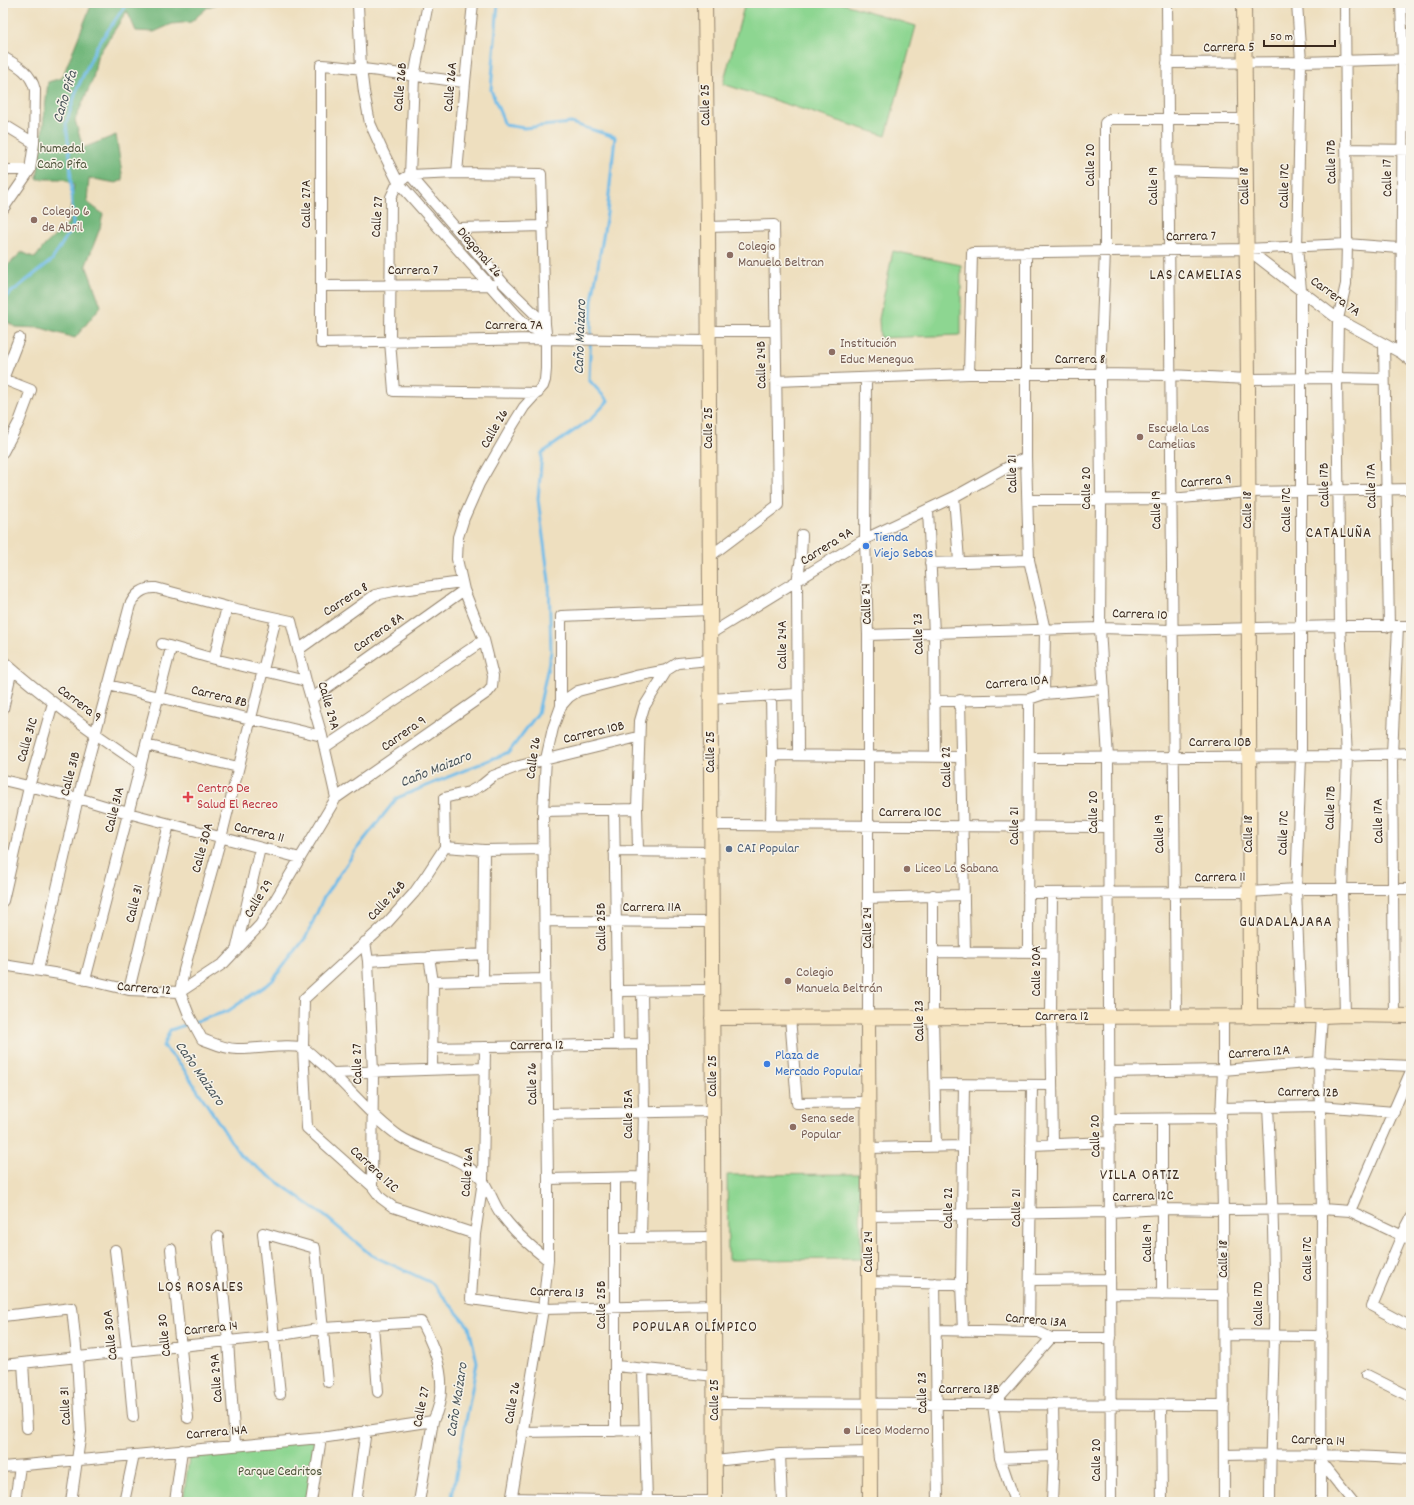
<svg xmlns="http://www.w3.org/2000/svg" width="1414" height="1505" font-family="Dekko,sans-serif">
<rect width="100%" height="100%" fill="#f7f3e8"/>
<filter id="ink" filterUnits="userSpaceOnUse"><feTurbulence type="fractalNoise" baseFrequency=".025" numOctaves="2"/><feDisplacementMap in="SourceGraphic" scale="8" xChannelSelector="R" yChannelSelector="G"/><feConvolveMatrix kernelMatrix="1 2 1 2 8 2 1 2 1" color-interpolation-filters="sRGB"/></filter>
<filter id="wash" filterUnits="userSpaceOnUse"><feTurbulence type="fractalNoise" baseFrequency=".012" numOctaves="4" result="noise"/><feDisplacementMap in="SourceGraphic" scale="16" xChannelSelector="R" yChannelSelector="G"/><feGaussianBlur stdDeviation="0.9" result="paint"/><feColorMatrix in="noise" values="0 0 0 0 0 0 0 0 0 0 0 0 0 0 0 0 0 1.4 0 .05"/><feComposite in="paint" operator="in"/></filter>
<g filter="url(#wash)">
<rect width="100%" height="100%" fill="#eedfbf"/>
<path fill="#8dd691" stroke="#648058" d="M 745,3 L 841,3 L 916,26 L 886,136 L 723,84 Z
M 893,251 L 961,265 L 961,335 L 880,338 L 879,319 Z
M 860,1174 L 861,1259 L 728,1260 L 727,1175 Z
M 320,1438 L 310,1502 L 183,1502 L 190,1451 Z"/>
<path fill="#72b77b" stroke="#56704c" d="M 92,3 L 220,3 L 208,7 L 191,22 L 172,24 L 154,32 L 136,31 L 127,11 L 97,57 L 93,79 L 75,120 L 83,148 L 116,135 L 123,180 L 116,183 L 89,178 L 87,202 L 103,214 L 100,228 L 86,265 L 101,306 L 75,338 L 41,328 L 15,327 L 3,319 L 3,272 L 8,265 L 22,252 L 35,258 L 45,245 L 68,224 L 74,185 L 64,179 L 37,179 L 48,82 L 62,78 Z"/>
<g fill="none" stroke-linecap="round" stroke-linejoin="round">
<path stroke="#6fbce9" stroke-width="3" d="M 3,299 L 52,260 L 73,226 L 70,157 L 66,124 L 77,89 L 97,46 L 127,3
M 451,1502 L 477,1362 L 469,1327 L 432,1283 L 371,1255 L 326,1217 L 240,1155 L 181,1065 L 163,1046 L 170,1030 L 228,1011 L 272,981 L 306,937 L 324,897 L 359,846 L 397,798 L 509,752 L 538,713 L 551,652 L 549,581 L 538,499 L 542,453 L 591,419 L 608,401 L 589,380 L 592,301 L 607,213 L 615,137 L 571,123 L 524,128 L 505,125 L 491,90 L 498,3"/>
</g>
</g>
<g filter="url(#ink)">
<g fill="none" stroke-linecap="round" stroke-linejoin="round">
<defs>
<path id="street" d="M 428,3 L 414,77 L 410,175 L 504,284 L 545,324
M 1167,3 L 1176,1017
M 1297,3 L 1301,62 L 1297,248 L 1301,290 L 1301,757 L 1296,889 L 1301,1016
M 1401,3 L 1403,59 L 1401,353
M 358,5 L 361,68 L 364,92 L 370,123 L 384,154 L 398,182 L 517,316 L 528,327 L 546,333
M 3,57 C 17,65 31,72 35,90 L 34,143 L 30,170 L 3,209
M 1167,63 L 1301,62 L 1411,59
M 465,82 C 416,77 369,68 321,65 L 321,343 L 536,339 L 708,341
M 3,124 L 34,143
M 1346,149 L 1411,150
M 3,170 L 30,170
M 1168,171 L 1245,173
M 457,173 L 465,82 L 473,3
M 398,182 L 391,197 L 390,341 L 394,391 L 538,393
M 708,227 L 774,225 L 778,505 L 709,557
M 457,228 L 543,226
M 1247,249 L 1338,319 L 1401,353 L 1411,361
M 1026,252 L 1026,457 L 1029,560 L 1045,630 L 1044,694
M 321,286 L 492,285
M 708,331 L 775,331
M 1384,344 L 1389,627
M 969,374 L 972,253 L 1247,249 L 1347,244 L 1411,249
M 866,378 L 865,539 L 868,635 L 868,1017
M 3,379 L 31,390 L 19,422 L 3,452
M 3,379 L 19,338
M 776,381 L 969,374 L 1100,374 L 1170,375 L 1248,379 L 1337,378 L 1384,379
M 954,497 L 959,561
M 1028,500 L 1171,499 L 1248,492 L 1411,489
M 928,510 L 934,634 L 935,757
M 930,563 L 1029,560
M 276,618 L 221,838 L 184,970 L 180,992 L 189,1015 L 202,1039 C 213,1043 224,1049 237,1049 C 252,1050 291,1043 303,1048 C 309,1051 315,1058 320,1062 C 347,1085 369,1115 399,1136 C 424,1153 458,1154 480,1177 C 488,1186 492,1200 499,1211 C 512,1230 530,1246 548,1260
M 710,634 L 865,539 L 954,497 L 1026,457
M 868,635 L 1100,628 L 1172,630 L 1340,626 L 1411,626
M 162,644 L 214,659 L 306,681
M 298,650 L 375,595 L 394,591 L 462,582
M 214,659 L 227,607
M 3,661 C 46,699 93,733 141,765
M 108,685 L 322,736
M 771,695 L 772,755 L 771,825
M 311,699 L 464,590
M 710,699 L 797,694
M 960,700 L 965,953
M 934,701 L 1029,699 L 1044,694 L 1103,689
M 561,706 L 569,697 L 578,691 L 636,676 L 667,670 L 678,663 L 710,660
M 3,709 L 12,669
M 146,745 L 238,767
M 325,747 L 484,640
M 798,754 L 797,582 L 801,558 L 802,535
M 772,755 L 961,757
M 1029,758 L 1347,756 L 1411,753
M 3,780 L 78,798 L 128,813 L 300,858
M 614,809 L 618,1045
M 543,811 L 637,809
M 711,825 L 1108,827
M 445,847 L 484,850 L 544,849
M 614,851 L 711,852
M 638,851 L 637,809 L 640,721 L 644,707 L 667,670
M 1028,893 L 1249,892 L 1296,889 L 1411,889
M 1052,893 L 1051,1017 L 1053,1144
M 933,895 L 933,1017 L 936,1147
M 868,898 L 964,895
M 3,901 L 29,787 L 53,703
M 545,921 L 712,922
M 365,942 L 368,961 L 373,1072 L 372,1186
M 236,951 L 260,848
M 934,952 L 1051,953
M 1028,953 L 1029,699
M 429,957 L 433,982 L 432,1070
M 368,961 L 483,954
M 3,965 L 66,975 L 129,990 L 180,992
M 38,970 L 78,798 L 130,605 C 135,594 144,587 156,588 L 227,607 L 291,621 L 306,681 L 322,736 L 336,798
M 85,980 L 171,648
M 483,981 L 484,850
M 433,982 L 545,979
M 129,990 L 169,824
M 617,991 L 712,990
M 180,992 L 224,963 L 260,925 L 336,798 L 488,692 L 492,687 L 493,676 L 484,640 L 464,590 L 457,559 L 458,537 L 464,518 L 479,484 L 514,423 L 524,407 L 543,386 L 545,380 L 546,369 L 546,333 L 545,324 L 541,174 L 457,173 L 410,175 L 398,182
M 1345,1015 L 1342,889 L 1347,756 L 1340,626 L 1337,378 L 1338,319 L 1346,284 L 1347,244 L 1345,3
M 1394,1016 L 1392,754 L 1398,626
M 790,1017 L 797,1103 L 868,1102
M 1223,1017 L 1223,1070 L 1221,1118 L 1223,1210 L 1224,1502
M 485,1047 L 483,1181 L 475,1234 L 471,1299 L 543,1309 L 714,1305
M 432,1048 L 642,1044
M 1109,1072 L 1223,1070 L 1319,1062 L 1411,1066
M 333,1073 L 485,1068
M 935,1084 L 1052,1085
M 1268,1107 C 1272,1183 1275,1259 1274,1335 C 1273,1391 1270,1446 1270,1502
M 1221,1108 L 1320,1106 L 1394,1112
M 547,1114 L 713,1111
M 1109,1119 L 1221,1118
M 1031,1145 L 1110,1142
M 869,1148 L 963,1146
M 615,1178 L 615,1431
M 548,1179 L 642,1177
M 1350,1211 L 1411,1071
M 869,1216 L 1110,1212 L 1162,1209 L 1223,1210 L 1322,1209 L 1350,1211 L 1411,1240
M 1411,1218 L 1402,1235 L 1372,1306 L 1411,1327
M 475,1234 L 393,1207 L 381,1198 L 372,1186 L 307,1128 L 303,1048 L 304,999 L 387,923 L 414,893 L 426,876 L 445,847 L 444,798 L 469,792 L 482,785 L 493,776 L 519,766 L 638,737
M 218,1237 L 228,1341 L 235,1445
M 641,1237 L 644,1112 L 642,991
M 616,1238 L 714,1237
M 171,1249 L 188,1418
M 115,1250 L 127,1351 L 133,1417
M 1030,1280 L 1110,1279
M 869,1282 L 961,1284
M 935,1283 L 938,1502
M 1110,1294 L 1224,1295
M 1162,1295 L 1162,1120
M 3,1316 L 72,1308 L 77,1357 L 81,1432 L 71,1502
M 373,1325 L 378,1392
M 936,1330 L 1039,1332 L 1051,1338 L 1111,1338
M 963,1331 L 961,1284 L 964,1085
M 1029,1332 L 1032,1085
M 1224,1335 L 1322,1336
M 23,1363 L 27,1428
M 3,1365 L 275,1336 L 324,1328 L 421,1322 C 438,1354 450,1386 433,1421 L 419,1502
M 616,1366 L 715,1376
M 643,1369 L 647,1501
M 1367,1375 L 1411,1397
M 280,1394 L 263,1233 L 315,1248 L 328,1382
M 715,1403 L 1224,1405
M 1161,1404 L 1162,1502
M 522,1432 L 644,1430
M 780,1454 L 782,1502
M 1224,1455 C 1287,1453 1349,1455 1411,1459
M 1000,1458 L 1054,1456
M 715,1461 L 780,1454 L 869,1452
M 1321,1462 L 1353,1502
M 3,1467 L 321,1438 L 433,1421
M 512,1498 L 647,1501 L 715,1501
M 15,1502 L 20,1466
M 124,1502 L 134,1455
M 175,1502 L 182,1450
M 311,1502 L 321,1438
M 356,1502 L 366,1430
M 511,1502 L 543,1309 L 548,1260 L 548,1179 L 543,811 L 546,759 L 553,728 L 561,706 L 561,616 L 710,610
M 1015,1502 L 1000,1458 L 993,1404 L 1051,1338
M 1052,1502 L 1054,1456 L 1053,1404
M 1111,1502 L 1108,758 L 1100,628 L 1101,500 L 1100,374 L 1105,252 L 1105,123 L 1110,119 L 1245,119
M 1321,1502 L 1322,1209 L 1319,1062 L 1322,1016"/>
<path id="secondary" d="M 705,3 L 708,227 L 715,1502
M 1244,3 L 1248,379 L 1250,1017
M 868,1017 L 870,1502
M 712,1018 L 1322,1016 L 1345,1015 L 1411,1016"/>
</defs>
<use href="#street" stroke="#94846e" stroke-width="12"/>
<use href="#secondary" stroke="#94846e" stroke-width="16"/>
<use href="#street" stroke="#fff" stroke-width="10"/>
<use href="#secondary" stroke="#f9e7c3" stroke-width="14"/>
</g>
</g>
<g fill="#8d6e63" stroke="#f7f3e8" stroke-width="1.5">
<circle cx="34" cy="220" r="4"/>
<circle cx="730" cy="255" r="4"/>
<circle cx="832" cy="352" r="4"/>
<circle cx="1140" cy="437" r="4"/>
<circle cx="907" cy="869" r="4"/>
<circle cx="788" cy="981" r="4"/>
<circle cx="793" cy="1127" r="4"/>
<circle cx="847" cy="1431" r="4"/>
</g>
<g fill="#3f7fe0" stroke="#f7f3e8" stroke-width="1.5">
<circle cx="866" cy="546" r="4"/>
<circle cx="767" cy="1064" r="4"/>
</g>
<path fill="#e0444e" stroke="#f7f3e8" stroke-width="1.5" d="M186 791h4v4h4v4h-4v4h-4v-4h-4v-4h4z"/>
<circle fill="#5c6f8a" stroke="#f7f3e8" stroke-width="1.5" cx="729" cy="849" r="4"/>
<g text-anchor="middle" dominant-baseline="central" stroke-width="3" stroke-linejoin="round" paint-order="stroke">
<g font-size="14" fill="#3b2a1e" stroke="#f7f3e8">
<text transform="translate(1229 48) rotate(-1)">Carrera 5</text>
<text transform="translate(401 87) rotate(-85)">Calle 26B</text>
<text transform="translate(451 87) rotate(-85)">Calle 26A</text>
<text transform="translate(706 105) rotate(-91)">Calle 25</text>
<text transform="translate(1332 162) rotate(-91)">Calle 17B</text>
<text transform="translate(1091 165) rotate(-90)">Calle 20</text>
<text transform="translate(1388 178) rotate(-91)">Calle 17</text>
<text transform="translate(1154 186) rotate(-90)">Calle 19</text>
<text transform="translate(1245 186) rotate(-91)">Calle 18</text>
<text transform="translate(1285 186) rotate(-89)">Calle 17C</text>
<text transform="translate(307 204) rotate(-90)">Calle 27A</text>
<text transform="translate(378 217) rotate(-86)">Calle 27</text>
<text transform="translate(1191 237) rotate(-1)">Carrera 7</text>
<text transform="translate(479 253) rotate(49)">Diagonal 26</text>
<text x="413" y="271">Carrera 7</text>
<text transform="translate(1335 297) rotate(36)">Carrera 7A</text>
<text x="514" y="326">Carrera 7A</text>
<text x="1080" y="360">Carrera 8</text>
<text transform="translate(762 365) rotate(-91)">Calle 24B</text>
<text transform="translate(709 428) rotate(-90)">Calle 25</text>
<text transform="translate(495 429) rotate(-60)">Calle 26</text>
<text transform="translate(1013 474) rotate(-91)">Calle 21</text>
<text transform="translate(1206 482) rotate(-5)">Carrera 9</text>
<text transform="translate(1325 485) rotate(-91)">Calle 17B</text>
<text transform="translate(1372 486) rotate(-91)">Calle 17A</text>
<text transform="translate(1087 488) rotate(-90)">Calle 20</text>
<text transform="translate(1157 510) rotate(-91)">Calle 19</text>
<text transform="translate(1248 510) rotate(-90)">Calle 18</text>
<text transform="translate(1287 510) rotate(-90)">Calle 17C</text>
<text transform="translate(827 547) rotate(-32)">Carrera 9A</text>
<text transform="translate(346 600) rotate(-33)">Carrera 8</text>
<text transform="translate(867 604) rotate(-92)">Calle 24</text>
<text transform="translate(1140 615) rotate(2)">Carrera 10</text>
<text transform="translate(379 633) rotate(-35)">Carrera 8A</text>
<text transform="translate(919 634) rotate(-92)">Calle 23</text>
<text transform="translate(783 645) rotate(-90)">Calle 24A</text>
<text transform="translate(1017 683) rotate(-5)">Carrera 10A</text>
<text transform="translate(219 697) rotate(14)">Carrera 8B</text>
<text transform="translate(79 704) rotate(37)">Carrera 9</text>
<text transform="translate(328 706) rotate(74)">Calle 29A</text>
<text transform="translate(594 733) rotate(-13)">Carrera 10B</text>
<text transform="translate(404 734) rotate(-35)">Carrera 9</text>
<text transform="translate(28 740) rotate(-74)">Calle 31C</text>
<text x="1220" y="743">Carrera 10B</text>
<text transform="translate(711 752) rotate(-90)">Calle 25</text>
<text transform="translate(534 758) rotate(-82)">Calle 26</text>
<text transform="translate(947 767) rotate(-91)">Calle 22</text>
<text transform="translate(71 774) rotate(-75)">Calle 31B</text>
<text transform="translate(1331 808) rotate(-88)">Calle 17B</text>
<text transform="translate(115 810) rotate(-76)">Calle 31A</text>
<text transform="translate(1094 812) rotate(-90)">Calle 20</text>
<text x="910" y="813">Carrera 10C</text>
<text transform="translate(1379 821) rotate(-91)">Calle 17A</text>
<text transform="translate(1015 826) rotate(-90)">Calle 21</text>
<text transform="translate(259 833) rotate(14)">Carrera 11</text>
<text transform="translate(1284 833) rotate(-88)">Calle 17C</text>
<text transform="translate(1160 834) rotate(-91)">Calle 19</text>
<text transform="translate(1249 834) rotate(-90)">Calle 18</text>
<text transform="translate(203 848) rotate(-75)">Calle 30A</text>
<text transform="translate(1220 878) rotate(-1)">Carrera 11</text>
<text transform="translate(259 899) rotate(-58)">Calle 29</text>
<text transform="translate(387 901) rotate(-47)">Calle 26B</text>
<text transform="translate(135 904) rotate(-76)">Calle 31</text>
<text x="652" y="908">Carrera 11A</text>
<text transform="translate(602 927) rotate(-91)">Calle 25B</text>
<text transform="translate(868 928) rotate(-90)">Calle 24</text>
<text transform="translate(1037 971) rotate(-90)">Calle 20A</text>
<text transform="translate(144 989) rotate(5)">Carrera 12</text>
<text x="1062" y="1017">Carrera 12</text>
<text transform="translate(920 1021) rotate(-91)">Calle 23</text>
<text transform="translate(537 1046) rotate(-1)">Carrera 12</text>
<text transform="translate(1259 1053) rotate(-4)">Carrera 12A</text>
<text transform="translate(358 1064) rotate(-91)">Calle 27</text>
<text transform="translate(713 1076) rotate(-90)">Calle 25</text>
<text transform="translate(533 1084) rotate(-91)">Calle 26</text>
<text transform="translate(1308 1093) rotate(1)">Carrera 12B</text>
<text transform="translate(629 1114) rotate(-90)">Calle 25A</text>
<text transform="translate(1096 1136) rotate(-91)">Calle 20</text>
<text transform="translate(374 1170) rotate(43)">Carrera 12C</text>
<text transform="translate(468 1172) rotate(-86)">Calle 26A</text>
<text transform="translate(1143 1197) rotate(-2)">Carrera 12C</text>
<text transform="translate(949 1208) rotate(-90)">Calle 22</text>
<text transform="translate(1017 1208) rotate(-90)">Calle 21</text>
<text transform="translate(1148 1243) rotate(-90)">Calle 19</text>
<text transform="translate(869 1252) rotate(-90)">Calle 24</text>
<text transform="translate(1224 1259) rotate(-90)">Calle 18</text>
<text transform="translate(1308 1259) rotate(-90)">Calle 17C</text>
<text transform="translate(557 1293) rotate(2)">Carrera 13</text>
<text transform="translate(1259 1304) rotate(-90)">Calle 17D</text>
<text transform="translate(602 1305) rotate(-90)">Calle 25B</text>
<text transform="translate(1036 1321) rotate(5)">Carrera 13A</text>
<text transform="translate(211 1329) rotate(-6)">Carrera 14</text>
<text transform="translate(111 1335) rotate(-96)">Calle 30A</text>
<text transform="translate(165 1335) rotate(-96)">Calle 30</text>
<text transform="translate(217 1378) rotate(-94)">Calle 29A</text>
<text x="969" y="1390">Carrera 13B</text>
<text transform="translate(923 1393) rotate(-91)">Calle 23</text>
<text transform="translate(715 1400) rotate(-90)">Calle 25</text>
<text transform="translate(513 1403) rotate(-80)">Calle 26</text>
<text transform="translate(66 1406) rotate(-93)">Calle 31</text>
<text transform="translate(422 1407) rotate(-78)">Calle 27</text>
<text transform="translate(217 1433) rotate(-5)">Carrera 14A</text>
<text transform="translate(1318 1441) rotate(2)">Carrera 14</text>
<text transform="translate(1097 1460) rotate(-90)">Calle 20</text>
</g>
<g font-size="14" fill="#50553b" stroke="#f7f3e8">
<text x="62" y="149">humedal<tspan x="62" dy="16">Caño Pifa</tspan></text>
<text x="280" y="1472">Parque Cedritos</text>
</g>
<g font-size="14" fill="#785e54" stroke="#f7f3e8" text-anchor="start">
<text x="42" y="212">Colegio 6<tspan x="42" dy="16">de Abril</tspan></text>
<text x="738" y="247">Colegio<tspan x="738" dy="16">Manuela Beltran</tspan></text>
<text x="840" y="344">Institución<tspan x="840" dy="16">Educ Menegua</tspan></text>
<text x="1148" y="429">Escuela Las<tspan x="1148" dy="16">Camelias</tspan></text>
<text x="915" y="869">Liceo La Sabana</text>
<text x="796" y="973">Colegio<tspan x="796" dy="16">Manuela Beltrán</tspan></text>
<text x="801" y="1119">Sena sede<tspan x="801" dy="16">Popular</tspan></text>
<text x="855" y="1431">Liceo Moderno</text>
</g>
<g font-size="14" fill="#366cbe" stroke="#f7f3e8" text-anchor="start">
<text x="874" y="538">Tienda<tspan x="874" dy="16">Viejo Sebas</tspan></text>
<text x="775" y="1056">Plaza de<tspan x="775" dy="16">Mercado Popular</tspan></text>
</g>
<g font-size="14" fill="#be3a42" stroke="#f7f3e8" text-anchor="start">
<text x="197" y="789">Centro De<tspan x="197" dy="16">Salud El Recreo</tspan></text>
</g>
<g font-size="14" fill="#4e5e75" stroke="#f7f3e8" text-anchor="start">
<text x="737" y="849">CAI Popular</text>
</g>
<g font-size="15" font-style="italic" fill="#4b565b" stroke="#f7f3e8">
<text transform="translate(66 97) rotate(-73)">Caño Pifa</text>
<text transform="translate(581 337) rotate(-88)">Caño Maizaro</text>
<text transform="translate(436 770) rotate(-22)">Caño Maizaro</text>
<text transform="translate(199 1074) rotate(55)">Caño Maizaro</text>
<text transform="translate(458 1400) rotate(-81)">Caño Maizaro</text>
</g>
<g font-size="15" letter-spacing="1" fill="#3b2a1e" stroke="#f7f3e8">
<text x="1196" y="276">LAS CAMELIAS</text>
<text x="1339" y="534">CATALUÑA</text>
<text x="1286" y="923">GUADALAJARA</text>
<text x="1140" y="1176">VILLA ORTIZ</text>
<text x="201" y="1288">LOS ROSALES</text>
<text x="695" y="1328">POPULAR OLÍMPICO</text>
</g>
</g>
<rect width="1414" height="1505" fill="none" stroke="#f7f3e8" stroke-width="16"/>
<path d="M1264 40v6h71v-6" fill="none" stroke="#3b2a1e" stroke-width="2"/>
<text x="1270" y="40" font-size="12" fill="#3b2a1e" stroke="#f7f3e8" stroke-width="3" paint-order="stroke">50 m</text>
</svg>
